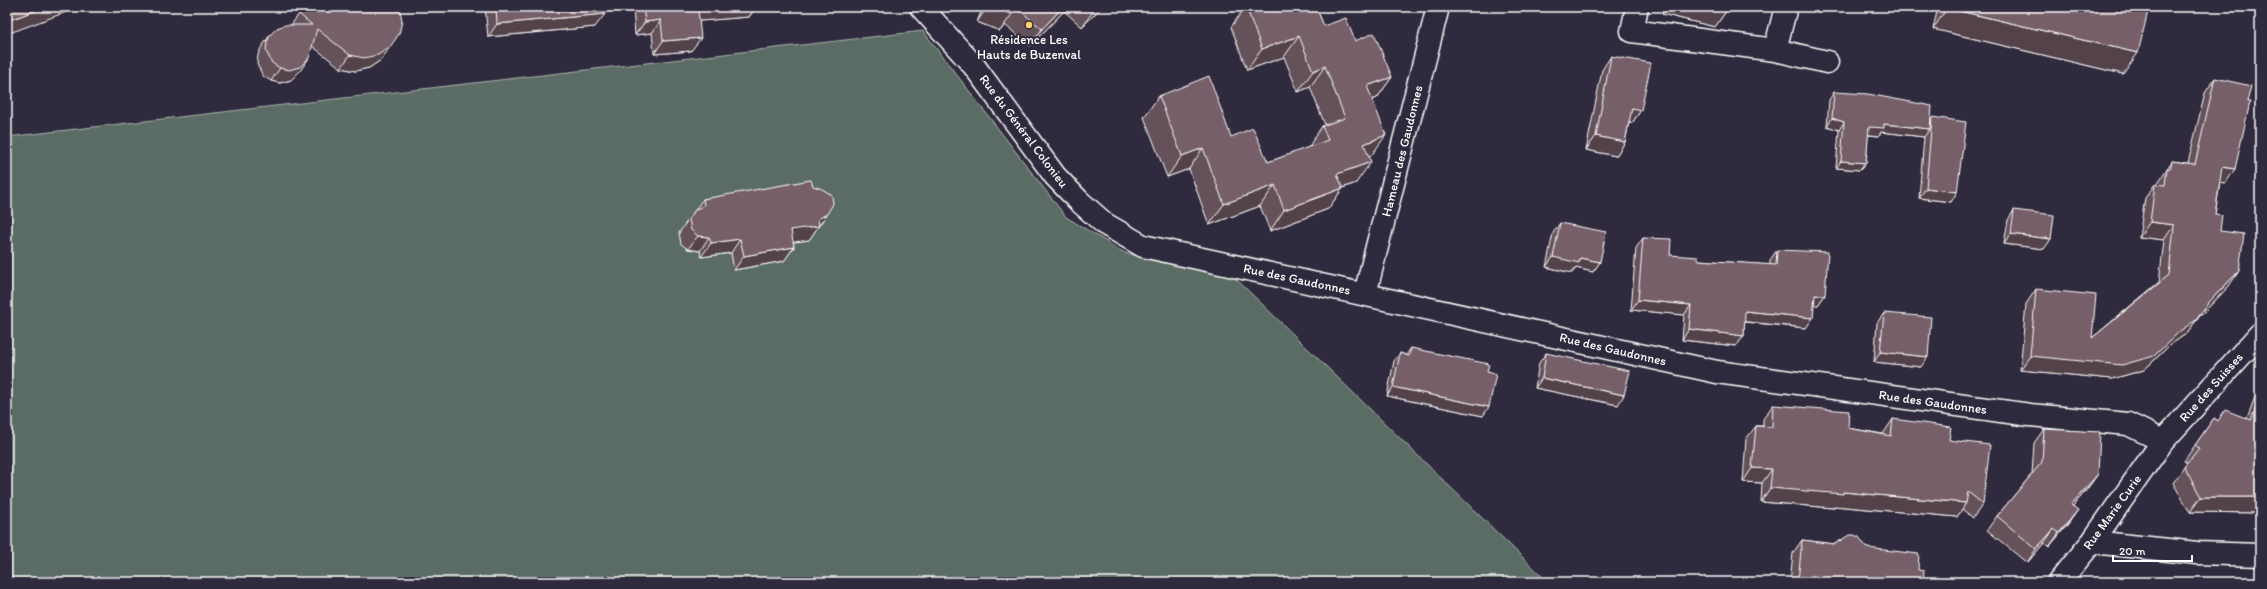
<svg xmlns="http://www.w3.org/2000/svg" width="2267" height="589" font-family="Itim,sans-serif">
<rect width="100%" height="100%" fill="#2f2a3d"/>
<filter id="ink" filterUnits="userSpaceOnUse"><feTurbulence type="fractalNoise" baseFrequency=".025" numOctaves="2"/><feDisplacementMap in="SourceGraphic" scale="8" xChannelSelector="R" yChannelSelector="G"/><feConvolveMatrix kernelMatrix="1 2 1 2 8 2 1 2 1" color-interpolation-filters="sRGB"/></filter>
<g filter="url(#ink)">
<path fill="#5a6c64" stroke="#acb6b2" d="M 923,31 L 1066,217 L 1125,253 L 1232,275 L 1548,582 L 7,582 L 7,137 Z"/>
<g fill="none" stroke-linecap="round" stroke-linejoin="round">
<defs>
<path id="minor" d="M 921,7 L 974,66 L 1055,176 L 1079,201 L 1105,224 L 1143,246 L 1717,372 L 2030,415 L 2128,424 L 2163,441
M 1637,7 L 1632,31 L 1775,50 L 1786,7
M 1775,50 L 1827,62
M 1365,294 L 1438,7
M 2092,542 L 2197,553 L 2260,555
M 2059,582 L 2092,542 L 2163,441 L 2260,334"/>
</defs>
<use href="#minor" stroke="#fff" stroke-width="25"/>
<use href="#minor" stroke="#2f2a3d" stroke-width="22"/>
</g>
<path fill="#65515a" stroke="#fff" d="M 485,7 L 604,7 L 595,27 L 488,37 Z
M 633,7 L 756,7 L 749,17 L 699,21 L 691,51 L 654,54 L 652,33 L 635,35 Z
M 983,7 L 1102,7 L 1082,27 L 1064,11 L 1030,46 L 1005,25 L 1000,31 L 977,22 Z
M 1245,7 L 1316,7 L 1324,26 L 1355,41 L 1392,77 L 1377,98 L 1372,100 L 1371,156 L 1369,157 L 1356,183 L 1343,188 L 1328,209 L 1270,231 L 1260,206 L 1209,225 L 1189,169 L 1167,177 L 1144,117 L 1159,96 L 1231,137 L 1268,162 L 1308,148 L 1322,126 L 1325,125 L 1310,87 L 1298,92 L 1284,57 L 1247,70 L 1231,27 Z
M 1664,7 L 1729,7 L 1715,27 L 1662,14 Z
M 1938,7 L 2149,7 L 2123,74 L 1933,29 Z
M 299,14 L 381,60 L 369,68 L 355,71 L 341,68 L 312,46 L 300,71 L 291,80 L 280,83 L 271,81 L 263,76 L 257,64 L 258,55 L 261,48 L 270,35 L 291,25 Z
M 1611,56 L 1641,110 L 1632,123 L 1629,123 L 1625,142 L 1616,156 L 1586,150 L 1602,70 Z
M 2215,78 L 2225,184 L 2220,183 L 2215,214 L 2220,231 L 2229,286 L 2199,317 L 2186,334 L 2170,345 L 2144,370 L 2112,379 L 2020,370 L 2026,304 L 2036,289 L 2092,338 L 2159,282 L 2164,240 L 2139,237 L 2145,198 L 2155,184 L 2157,184 L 2172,161 L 2188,163 L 2205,93 Z
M 1834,92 L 1931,119 L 1932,117 L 1957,192 L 1951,202 L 1919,198 L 1924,137 L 1881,132 L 1879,136 L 1868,135 L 1866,163 L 1860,170 L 1836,168 L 1839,130 L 1827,126 L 1829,100 Z
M 813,186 L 827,214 L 809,240 L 793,242 L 794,247 L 784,261 L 734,270 L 731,253 L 701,257 L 700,251 L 688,249 L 681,244 L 679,233 L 685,224 L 703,199 Z
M 2014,210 L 2044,249 L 2004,244 L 2008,220 Z
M 1560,223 L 1600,262 L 1593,272 L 1576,268 L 1572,273 L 1546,267 L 1553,233 Z
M 1643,238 L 1670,255 L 1698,260 L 1770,265 L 1770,260 L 1777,250 L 1825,295 L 1818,305 L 1814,305 L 1806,328 L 1744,322 L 1744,336 L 1736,346 L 1682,340 L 1684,315 L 1631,310 L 1636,248 Z
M 1884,313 L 1921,367 L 1874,362 L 1877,323 Z
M 1411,348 L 1487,372 L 1483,416 L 1387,396 L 1394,361 L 1400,353 L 1406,355 Z
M 1546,353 L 1618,405 L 1535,388 L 1539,363 Z
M 2260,384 L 2260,513 L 2190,512 L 2173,483 L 2187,463 L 2184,461 L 2214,418 L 2218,421 L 2247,418 Z
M 1773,405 L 1848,428 L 1883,434 L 1893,419 L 1949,440 L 1983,504 L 1973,518 L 1962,509 L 1957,517 L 1834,506 L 1833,508 L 1761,502 L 1762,483 L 1743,482 L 1746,439 L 1756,426 L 1763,426 L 1763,419 Z
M 2044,429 L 2088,488 L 2073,506 L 2068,524 L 2049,547 L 2044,543 L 2027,563 L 1987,530 L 1997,516 L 2032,474 L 2034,443 Z
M 1802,540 L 1867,548 L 1918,570 L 1923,582 L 1790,582 L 1793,553 Z"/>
<path fill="#53424a" stroke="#fff" d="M 45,7 L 78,7 L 77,8 L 7,34 L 7,21 Z
M 720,7 L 756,7 L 749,17 L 689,22 L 698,9 Z
M 987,7 L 993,7 L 1012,14 L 1000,31 L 977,22 Z
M 1063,7 L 1067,7 L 1064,11 L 1030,46 L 1042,29 Z
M 1097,7 L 1102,7 L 1082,27 L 1094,10 Z
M 1667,7 L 1729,7 L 1715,27 L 1662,14 Z
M 1947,8 L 2138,53 L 2123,74 L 1933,29 Z
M 605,14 L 595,27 L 488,37 L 497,24 Z
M 661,20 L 652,33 L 635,35 L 645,22 Z
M 1299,36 L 1284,57 L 1247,70 L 1262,49 Z
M 701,38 L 691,51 L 654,54 L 663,41 Z
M 390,47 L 381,60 L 369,68 L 355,71 L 341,68 L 350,55 Z
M 309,58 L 300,71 L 291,80 L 280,83 L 271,81 L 280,68 Z
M 1325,66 L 1310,87 L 1298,92 L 1313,71 Z
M 1392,77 L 1377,98 L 1352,107 L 1367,86 Z
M 1632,108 L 1641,110 L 1632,123 L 1622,122 Z
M 1832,118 L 1844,122 L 1839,130 L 1827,126 Z
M 1884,124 L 1930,129 L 1924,137 L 1881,132 L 1879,136 L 1863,134 L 1869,127 Z
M 1386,135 L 1371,156 L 1350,165 L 1364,144 Z
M 1596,136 L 1625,142 L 1616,156 L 1586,150 Z
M 1203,148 L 1189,169 L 1167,177 L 1182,156 Z
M 1841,161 L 1866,163 L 1860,170 L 1836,168 Z
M 1371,162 L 1356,183 L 1322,195 L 1337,174 Z
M 2222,167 L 2235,169 L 2225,184 L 2211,182 Z
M 1275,185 L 1260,206 L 1209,225 L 1224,204 Z
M 1343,188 L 1328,209 L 1270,231 L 1284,210 Z
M 1926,188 L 1957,192 L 1951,202 L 1919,198 Z
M 827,214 L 809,240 L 781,244 L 791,230 Z
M 2150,222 L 2174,225 L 2164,240 L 2139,237 Z
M 2011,234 L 2051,239 L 2044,249 L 2004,244 Z
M 698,236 L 709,237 L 700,251 L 688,249 Z
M 740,239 L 731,253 L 701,257 L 711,243 Z
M 794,247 L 784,261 L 734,270 L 744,256 Z
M 1553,257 L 1580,258 L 1600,262 L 1593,272 L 1576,268 L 1572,273 L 1546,267 Z
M 2239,271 L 2229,286 L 2199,317 L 2186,334 L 2170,345 L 2144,370 L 2112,379 L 2020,370 L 2030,356 L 2209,302 Z
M 1815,295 L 1825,295 L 1818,305 L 1808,305 Z
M 1638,300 L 1691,305 L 1684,315 L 1631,310 Z
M 1745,311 L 1813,318 L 1806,328 L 1738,321 Z
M 1689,329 L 1744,336 L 1736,346 L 1682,340 Z
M 1880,352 L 1928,357 L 1921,367 L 1874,362 Z
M 1542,378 L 1624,395 L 1618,405 L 1535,388 Z
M 1393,387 L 1489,407 L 1483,416 L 1387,396 Z
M 1752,468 L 1772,469 L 1762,483 L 1743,482 Z
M 2098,474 L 2088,488 L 2062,519 L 2071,505 Z
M 1770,488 L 1843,492 L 1966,503 L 1957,517 L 1834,506 L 1833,508 L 1761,502 Z
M 2201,497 L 2260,497 L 2260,513 L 2190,512 Z
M 2078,510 L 2068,524 L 2049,547 L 2059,533 Z
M 2054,529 L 2044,543 L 2027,563 L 2036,549 Z"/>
<path fill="#765e69" stroke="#fff" d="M 7,7 L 45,7 L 7,21 Z
M 311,7 L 398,7 L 400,9 L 402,21 L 399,34 L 390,47 L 378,55 L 364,58 L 350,55 L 317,29 L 309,58 L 300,67 L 289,70 L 280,68 L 272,63 L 266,51 L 267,42 L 270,35 L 277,28 L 285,25 L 312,25 L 299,14 Z
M 496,7 L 604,7 L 605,14 L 497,24 Z
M 643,7 L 720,7 L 698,9 L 701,38 L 663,41 L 661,20 L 645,22 Z
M 993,7 L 1015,7 L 1012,14 Z
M 1016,7 L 1063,7 L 1042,29 Z
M 1091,7 L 1097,7 L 1094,10 Z
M 1246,7 L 1316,7 L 1324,26 L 1346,18 L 1355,41 L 1374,33 L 1392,77 L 1367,86 L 1386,135 L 1364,144 L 1371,162 L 1337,174 L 1343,188 L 1284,210 L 1275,185 L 1224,204 L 1203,148 L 1182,156 L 1159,96 L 1209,76 L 1231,137 L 1253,128 L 1268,162 L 1328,140 L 1322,126 L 1345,118 L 1325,66 L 1313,71 L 1299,36 L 1262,49 Z
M 1948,7 L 2149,7 L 2138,53 L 1947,8 Z
M 1611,56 L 1651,63 L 1641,110 L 1632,108 L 1625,142 L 1596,136 Z
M 2215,78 L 2251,86 L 2247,102 L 2250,102 L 2235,169 L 2222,167 L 2215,214 L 2222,215 L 2220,231 L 2244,234 L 2239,271 L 2209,302 L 2196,320 L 2180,331 L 2154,356 L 2122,365 L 2030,356 L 2036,289 L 2096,295 L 2092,338 L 2169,275 L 2174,225 L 2150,222 L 2155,184 L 2165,185 L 2167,168 L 2170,169 L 2172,161 L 2195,164 Z
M 1834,92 L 1868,94 L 1932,106 L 1930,129 L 1884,124 L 1884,128 L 1869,127 L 1866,163 L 1841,161 L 1844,122 L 1832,118 Z
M 1932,117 L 1966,122 L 1957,192 L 1926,188 Z
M 811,180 L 813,186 L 822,189 L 832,195 L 833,204 L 827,214 L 818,219 L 819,226 L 791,230 L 794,247 L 744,256 L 740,239 L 711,243 L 709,237 L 698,236 L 691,230 L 689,219 L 695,210 L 704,205 L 703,199 Z
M 2014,210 L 2054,215 L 2051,239 L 2011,234 Z
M 1560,223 L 1606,232 L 1600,262 L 1580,258 L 1579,263 L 1553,257 Z
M 1643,238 L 1671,239 L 1670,255 L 1698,257 L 1698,260 L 1776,265 L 1777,250 L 1828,252 L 1825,295 L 1815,295 L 1813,318 L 1745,311 L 1744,336 L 1689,329 L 1691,305 L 1638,300 Z
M 1884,313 L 1931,317 L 1928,357 L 1880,352 Z
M 1411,348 L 1489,364 L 1487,372 L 1496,374 L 1489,407 L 1393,387 L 1400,353 L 1409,356 Z
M 1546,353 L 1630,371 L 1624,395 L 1542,378 Z
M 2260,397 L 2260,497 L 2201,497 L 2184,467 L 2199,448 L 2195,445 L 2214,418 L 2218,421 L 2225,410 L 2251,420 Z
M 1773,405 L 1849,411 L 1848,428 L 1891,436 L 1893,419 L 1951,427 L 1949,440 L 1990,445 L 1983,504 L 1968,492 L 1966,503 L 1843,492 L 1843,494 L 1770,488 L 1772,469 L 1752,468 L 1756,426 L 1772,427 Z
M 2044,429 L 2100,432 L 2098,474 L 2071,505 L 2078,510 L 2059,533 L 2054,529 L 2036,549 L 1997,516 L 2042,462 Z
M 1849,535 L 1854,535 L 1859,537 L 1867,548 L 1919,554 L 1918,570 L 1924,571 L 1923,582 L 1803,582 L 1803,581 L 1798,581 L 1802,540 L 1835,544 Z"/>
</g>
<circle fill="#ffd166" stroke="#2f2a3d" stroke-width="1.5" cx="1029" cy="25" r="4"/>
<g text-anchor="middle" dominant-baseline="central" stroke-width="4" stroke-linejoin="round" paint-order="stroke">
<g font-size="13" fill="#fff" stroke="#2f2a3d">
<text x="1029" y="39">Résidence Les<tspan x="1029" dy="15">Hauts de Buzenval</tspan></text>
</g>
<g font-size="13" fill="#fff" stroke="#2f2a3d">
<text transform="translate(1024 131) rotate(53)">Rue du Général Colonieu</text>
<text transform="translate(1402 151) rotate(-76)">Hameau des Gaudonnes</text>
<text transform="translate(1297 279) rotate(12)">Rue des Gaudonnes</text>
<text transform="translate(1613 349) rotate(13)">Rue des Gaudonnes</text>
<text transform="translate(2211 387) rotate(-48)">Rue des Suisses</text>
<text transform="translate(1933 402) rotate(8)">Rue des Gaudonnes</text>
<text transform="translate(2112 512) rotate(-54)">Rue Marie Curie</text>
</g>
</g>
<rect width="2267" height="589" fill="none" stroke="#2f2a3d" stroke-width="24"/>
<rect x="12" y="12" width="2243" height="565" fill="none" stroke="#fff" stroke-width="1.5" filter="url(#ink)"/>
<path d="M2113 555v6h79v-6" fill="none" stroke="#ffffff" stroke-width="2"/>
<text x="2119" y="555" font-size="12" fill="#ffffff" stroke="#2f2a3d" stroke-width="3" paint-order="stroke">20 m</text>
</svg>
